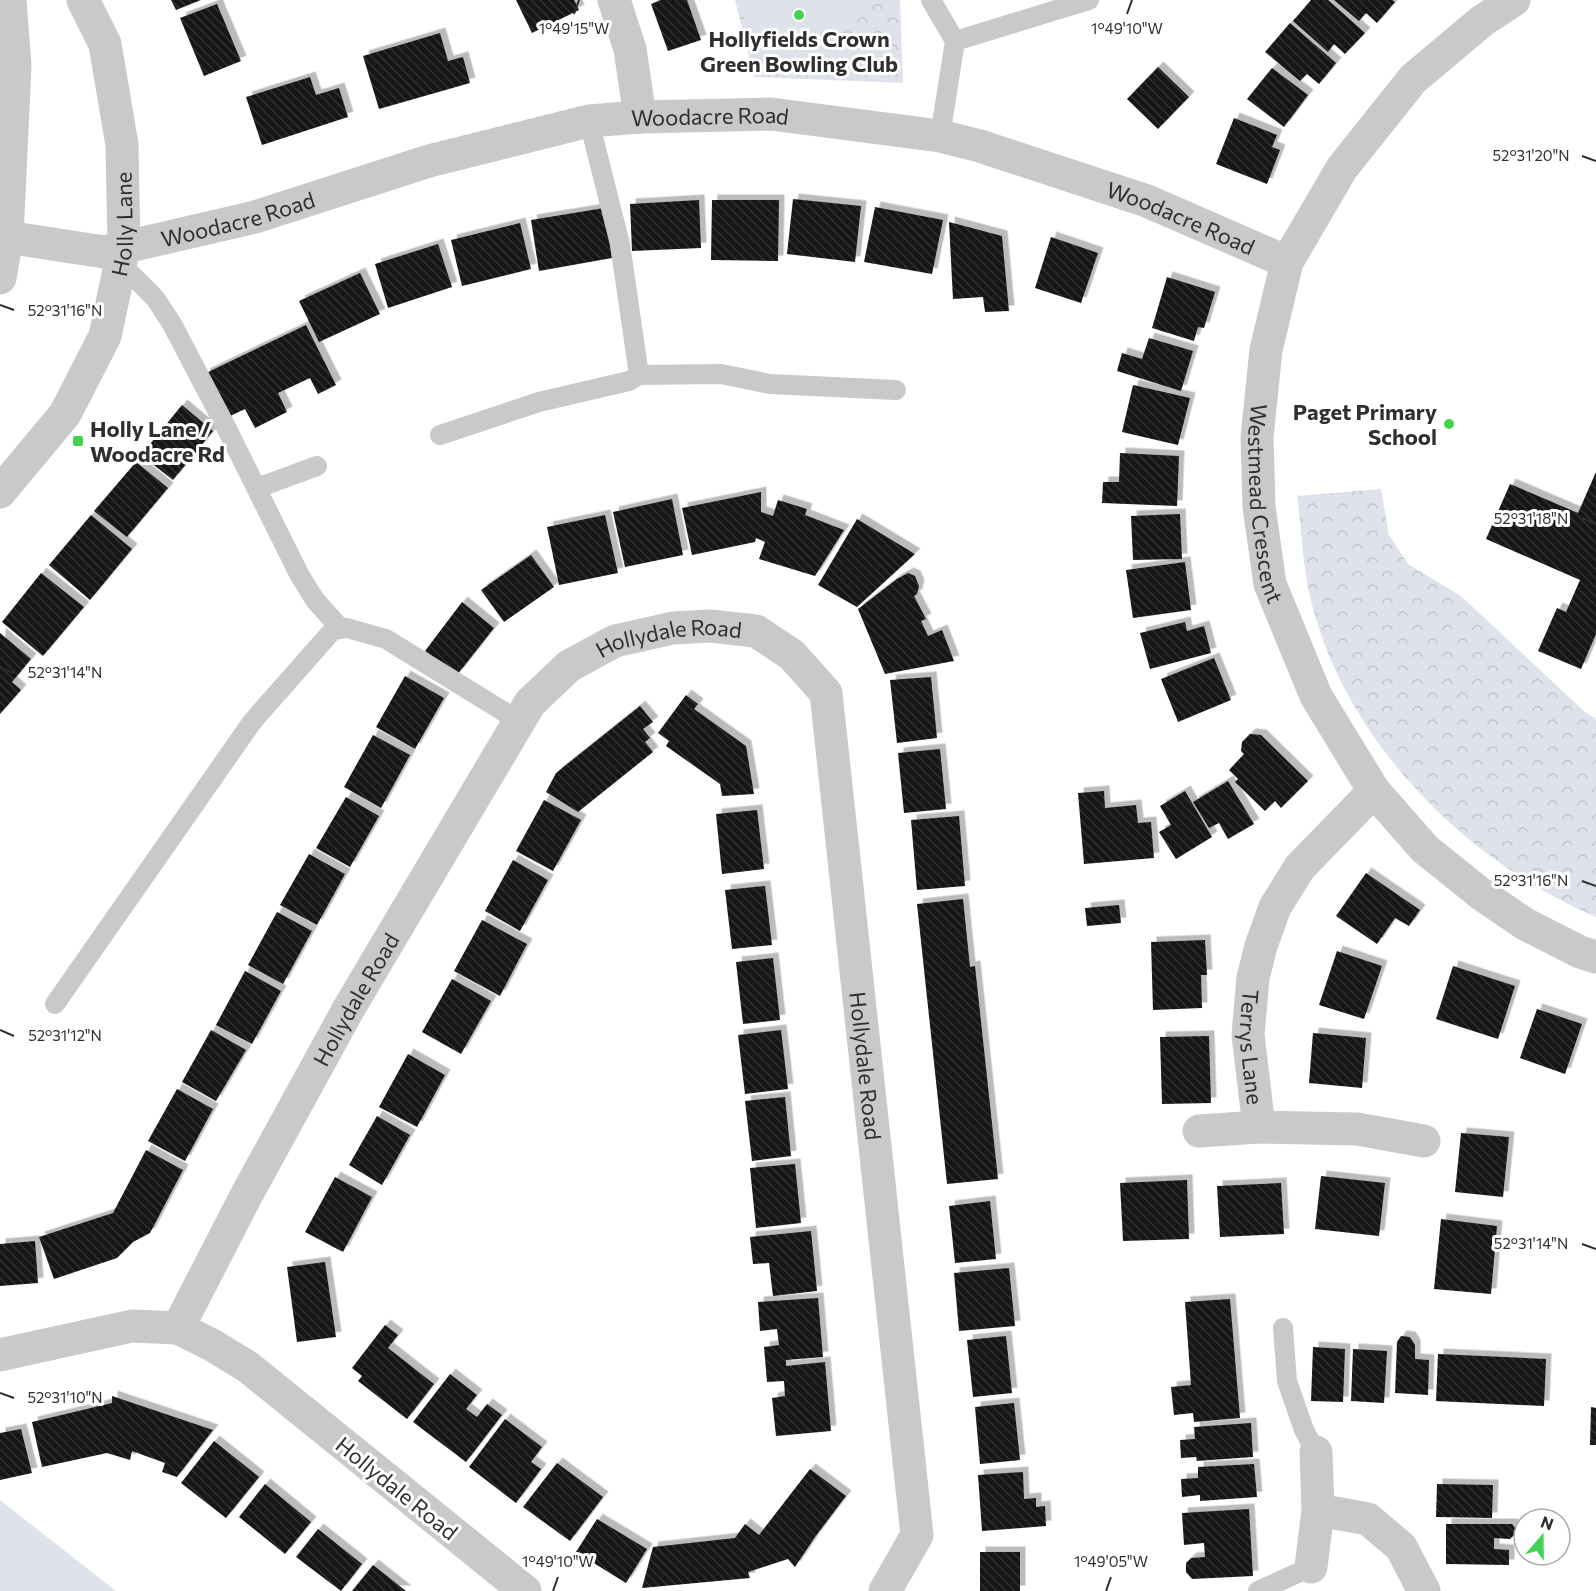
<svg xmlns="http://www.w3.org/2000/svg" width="1596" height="1591" font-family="Commissioner,sans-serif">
<defs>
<pattern id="forest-crowns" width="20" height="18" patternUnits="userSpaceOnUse" patternTransform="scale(1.5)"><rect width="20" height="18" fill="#dee3eb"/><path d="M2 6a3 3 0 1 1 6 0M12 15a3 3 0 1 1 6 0" fill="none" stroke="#bfc3ca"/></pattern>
<pattern id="building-back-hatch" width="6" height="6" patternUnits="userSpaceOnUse" patternTransform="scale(1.5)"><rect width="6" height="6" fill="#161616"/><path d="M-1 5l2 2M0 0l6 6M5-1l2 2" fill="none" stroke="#303030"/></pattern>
<filter id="shadow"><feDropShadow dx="5.5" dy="-5.5" stdDeviation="0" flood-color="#0004"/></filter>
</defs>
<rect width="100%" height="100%" fill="#fff"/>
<path fill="url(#forest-crowns)" d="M 735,0 L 900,0 L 903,83 L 754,77 Z
M 1381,489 L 1389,535 L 1408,564 L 1461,596 L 1585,712 L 1596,719 L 1596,917 C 1460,859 1335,731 1307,582 C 1302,553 1301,524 1297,496 Z"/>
<path fill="#dee3eb" d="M 740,0 L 852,0 L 854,31 L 749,36 Z
M 0,1500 L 116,1591 L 0,1591 Z"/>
<path fill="url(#building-back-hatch)" filter="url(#shadow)" d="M 171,0 L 201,0 L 176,10 Z
M 516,0 L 574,0 L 579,10 L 532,33 Z
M 661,0 L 687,0 L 701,40 L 668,51 L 651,4 Z
M 1311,0 L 1328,0 L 1365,33 L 1345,54 L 1334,44 L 1328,52 L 1293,21 Z
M 1334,0 L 1392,0 L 1395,2 L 1377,23 L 1366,13 L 1359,21 Z
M 217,4 L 241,61 L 204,76 L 180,18 Z
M 1290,23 L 1336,63 L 1319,84 L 1307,74 L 1300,81 L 1265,52 Z
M 440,33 L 448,61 L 463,57 L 470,83 L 379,109 L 363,56 Z
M 1158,67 L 1189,97 L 1158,129 L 1127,99 Z
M 1272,68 L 1308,95 L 1284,127 L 1247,99 Z
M 310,77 L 316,95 L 339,88 L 348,117 L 262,145 L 246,97 Z
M 1234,118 L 1277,135 L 1272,147 L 1280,150 L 1267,184 L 1216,164 Z
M 793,199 L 861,206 L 855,262 L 787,254 Z
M 699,200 L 701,248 L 632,251 L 630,204 Z
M 712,200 L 779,200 L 778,261 L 711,260 Z
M 875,207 L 943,220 L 932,274 L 864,262 Z
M 604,208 L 612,258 L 539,271 L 531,220 Z
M 949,222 L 1002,236 L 1009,311 L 985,312 L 983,297 L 953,299 Z
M 520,223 L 531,269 L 462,286 L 451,240 Z
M 1051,237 L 1098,253 L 1081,303 L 1035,288 Z
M 438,244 L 452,287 L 388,308 L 375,264 Z
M 360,273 L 380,314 L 319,342 L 299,301 Z
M 1167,277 L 1215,292 L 1204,328 L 1198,327 L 1194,341 L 1152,328 Z
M 306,325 L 336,385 L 318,394 L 310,378 L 278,393 L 287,412 L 255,428 L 245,409 L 226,418 L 204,374 Z
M 1149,338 L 1193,351 L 1181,391 L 1117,371 L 1122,353 L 1142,359 Z
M 1133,385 L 1190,398 L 1178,445 L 1122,432 Z
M 182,405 L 213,431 L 173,480 L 141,455 Z
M 1120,453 L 1179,456 L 1177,506 L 1102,503 L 1103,482 L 1119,482 Z
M 136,462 L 168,488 L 127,537 L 94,511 Z
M 1596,472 L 1596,634 L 1581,669 L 1538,651 L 1557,608 L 1566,612 L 1580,580 L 1486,539 L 1510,484 L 1578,513 Z
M 761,492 L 761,512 L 773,516 L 778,500 L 807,509 L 805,515 L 844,530 L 815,576 L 759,559 L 765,542 L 756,538 L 755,542 L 692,555 L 682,508 Z
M 672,499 L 683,555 L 625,567 L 613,512 Z
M 1180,514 L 1182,559 L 1133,560 L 1131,516 Z
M 91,515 L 132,549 L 90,600 L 49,565 Z
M 605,515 L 618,573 L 559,585 L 547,527 Z
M 857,519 L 915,554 L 857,607 L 818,585 Z
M 531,555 L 554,587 L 504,622 L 481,590 Z
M 1185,562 L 1191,610 L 1133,618 L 1126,570 Z
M 41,573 L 84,607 L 43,656 L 2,622 Z
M 908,573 L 915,576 L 919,586 L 917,594 L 914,596 L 926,619 L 921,621 L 928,636 L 942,630 L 954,661 L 885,674 L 858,609 L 897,579 Z
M 462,602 L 494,628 L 457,675 L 425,651 Z
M 1185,622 L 1187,631 L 1204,626 L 1211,653 L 1150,669 L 1140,633 Z
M 0,633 L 31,659 L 12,682 L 21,690 L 0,714 Z
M 1214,658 L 1231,700 L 1178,722 L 1161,679 Z
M 405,676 L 444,698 L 415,749 L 376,727 Z
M 931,677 L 937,738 L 897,743 L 890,680 Z
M 686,695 L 698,704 L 694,709 L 746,746 L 754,794 L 722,796 L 720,784 L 666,746 L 669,741 L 658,733 Z
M 640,706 L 653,722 L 643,729 L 650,738 L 645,742 L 653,752 L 578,812 L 546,792 L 556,773 Z
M 1250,734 L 1261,735 L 1308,781 L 1281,808 L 1275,801 L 1265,811 L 1235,782 L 1238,779 L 1229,770 L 1244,754 L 1241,751 L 1242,742 Z
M 373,735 L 410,755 L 381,808 L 344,787 Z
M 940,749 L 946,809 L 904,813 L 898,753 Z
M 1228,781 L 1254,824 L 1228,839 L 1219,823 L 1209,828 L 1193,802 Z
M 1104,791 L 1105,808 L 1136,805 L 1138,823 L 1151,822 L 1154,858 L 1084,864 L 1078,793 Z
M 1185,791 L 1212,837 L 1176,859 L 1159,832 L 1171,825 L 1160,806 Z
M 346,797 L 379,816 L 350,867 L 316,848 Z
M 544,800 L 581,820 L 553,871 L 516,851 Z
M 757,810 L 764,869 L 722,874 L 716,814 Z
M 959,816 L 965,886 L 917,890 L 911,820 Z
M 309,854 L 345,874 L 317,925 L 280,905 Z
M 513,860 L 548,880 L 520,931 L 485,911 Z
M 1366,873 L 1420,910 L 1409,926 L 1395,918 L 1377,944 L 1336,916 Z
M 765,886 L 772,945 L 732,949 L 725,890 Z
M 963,899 L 970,967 L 975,966 L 998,1179 L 947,1184 L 917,904 Z
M 1119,905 L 1121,923 L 1087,926 L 1085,908 Z
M 277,912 L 312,931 L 283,984 L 248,965 Z
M 482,920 L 527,944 L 500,996 L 454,971 Z
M 1205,940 L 1207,975 L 1201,975 L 1202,1008 L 1153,1010 L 1151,942 Z
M 1337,951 L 1382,966 L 1364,1019 L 1319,1005 Z
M 773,958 L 780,1020 L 743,1024 L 736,962 Z
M 1453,966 L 1515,986 L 1498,1039 L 1436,1019 Z
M 245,971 L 281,991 L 252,1044 L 216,1025 Z
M 452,979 L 491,1001 L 461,1054 L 422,1032 Z
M 1537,1009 L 1582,1024 L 1565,1074 L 1520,1058 Z
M 211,1030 L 246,1050 L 216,1101 L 182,1082 Z
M 781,1030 L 788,1089 L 745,1094 L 738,1035 Z
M 1313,1033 L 1366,1038 L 1362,1088 L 1309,1083 Z
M 1209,1036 L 1211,1103 L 1162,1104 L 1160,1037 Z
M 408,1054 L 445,1075 L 417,1127 L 379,1107 Z
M 177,1089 L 213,1109 L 185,1161 L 148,1141 Z
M 785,1097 L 791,1156 L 752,1161 L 745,1101 Z
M 377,1116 L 410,1135 L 382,1185 L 349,1165 Z
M 1461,1133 L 1509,1137 L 1503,1197 L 1455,1192 Z
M 146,1150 L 183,1170 L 150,1233 L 133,1242 L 117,1258 L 54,1279 L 39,1237 L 113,1213 Z
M 795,1164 L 801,1223 L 756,1228 L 750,1168 Z
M 1321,1176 L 1385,1183 L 1379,1236 L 1315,1229 Z
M 335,1177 L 372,1197 L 343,1252 L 305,1232 Z
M 1187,1180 L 1189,1239 L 1123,1241 L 1120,1183 Z
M 1281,1183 L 1284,1234 L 1220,1237 L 1217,1186 Z
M 990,1201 L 996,1259 L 955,1263 L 949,1206 Z
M 1441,1219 L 1497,1226 L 1491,1294 L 1434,1289 Z
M 811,1231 L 817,1291 L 773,1296 L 769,1263 L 753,1264 L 750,1237 Z
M 35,1241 L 38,1283 L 0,1286 L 0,1244 Z
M 325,1262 L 336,1337 L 297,1342 L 287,1267 Z
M 1009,1268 L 1015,1326 L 959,1331 L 954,1273 Z
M 818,1298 L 823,1357 L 786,1360 L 786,1366 L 825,1362 L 831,1431 L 776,1436 L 772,1398 L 785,1396 L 784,1381 L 767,1382 L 764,1347 L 779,1345 L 777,1329 L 760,1331 L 758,1302 Z
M 1230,1299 L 1240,1418 L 1194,1422 L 1193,1413 L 1174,1415 L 1171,1387 L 1191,1385 L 1185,1302 Z
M 385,1325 L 398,1335 L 388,1348 L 434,1384 L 407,1419 L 358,1381 L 362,1376 L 352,1368 Z
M 1006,1336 L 1012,1393 L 973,1397 L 967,1340 Z
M 1401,1336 L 1410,1337 L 1415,1345 L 1415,1359 L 1429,1360 L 1428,1395 L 1395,1393 L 1397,1342 Z
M 1313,1347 L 1345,1349 L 1343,1402 L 1311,1401 Z
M 1353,1349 L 1387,1351 L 1384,1403 L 1351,1401 Z
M 1438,1354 L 1546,1359 L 1544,1406 L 1436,1401 Z
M 450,1374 L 477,1395 L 466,1409 L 477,1417 L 487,1404 L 502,1415 L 466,1462 L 413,1422 Z
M 112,1396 L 213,1430 L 177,1477 L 162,1472 L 165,1463 L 132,1451 L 130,1460 L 107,1453 L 42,1467 L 32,1422 L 112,1403 Z
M 1014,1403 L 1020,1460 L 980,1464 L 975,1407 Z
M 1591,1407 L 1596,1408 L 1596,1445 L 1590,1445 Z
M 505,1419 L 542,1447 L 531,1462 L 541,1469 L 516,1503 L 469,1467 Z
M 1251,1423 L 1253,1457 L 1197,1461 L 1196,1457 L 1181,1458 L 1180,1440 L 1195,1439 L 1194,1427 Z
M 21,1429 L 32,1473 L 0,1480 L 0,1433 Z
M 214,1441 L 259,1477 L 226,1518 L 181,1483 Z
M 557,1463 L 603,1497 L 570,1541 L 523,1507 Z
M 1254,1464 L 1257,1497 L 1200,1501 L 1200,1495 L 1182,1497 L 1181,1479 L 1198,1478 L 1198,1467 Z
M 810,1469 L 846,1496 L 815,1537 L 795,1567 L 788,1559 L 748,1572 L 750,1578 L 642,1588 L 653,1547 L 735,1538 L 745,1524 L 759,1535 Z
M 1023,1472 L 1024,1499 L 1036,1498 L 1036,1507 L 1045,1506 L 1046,1526 L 982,1531 L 978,1475 Z
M 265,1484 L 311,1522 L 285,1554 L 239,1517 Z
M 1437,1484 L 1493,1485 L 1492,1518 L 1436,1517 Z
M 1249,1509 L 1253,1576 L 1192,1579 L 1186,1572 L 1186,1563 L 1191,1558 L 1205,1557 L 1204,1543 L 1184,1545 L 1182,1513 Z
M 597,1519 L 647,1549 L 626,1583 L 576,1552 Z
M 1446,1524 L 1512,1524 L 1515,1528 L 1515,1534 L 1510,1539 L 1494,1538 L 1494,1549 L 1509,1550 L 1509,1565 L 1446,1564 Z
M 318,1529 L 362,1564 L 341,1591 L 296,1557 Z
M 980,1552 L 1020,1552 L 1020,1591 L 980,1591 Z
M 373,1565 L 406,1591 L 352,1591 Z"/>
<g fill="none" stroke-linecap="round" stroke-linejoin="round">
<path stroke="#c9c9c9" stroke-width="20" d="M 931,0 L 955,41 L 940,136
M 955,41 L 1089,0
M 589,121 L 620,244 L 639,375
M 120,263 L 155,298 L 172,324 L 228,431 L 299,574 L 315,600 L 341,629
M 440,435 L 539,402 L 629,381 L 639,375 L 721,374 L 770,384 L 896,390
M 257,488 L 317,466
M 55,1004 L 252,722 L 333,630 L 347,628 L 386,639 L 519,721
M 1283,1328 L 1287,1381 L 1304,1430 L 1316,1452
M 1258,1591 L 1311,1567"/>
<g stroke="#c9c9c9" stroke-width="33">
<path d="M 614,0 L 630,49 L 640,117"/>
<path id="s1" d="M 1514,0 L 1482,21 L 1413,79 L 1342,168 L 1287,262 L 1266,350 L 1257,437 L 1259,507 L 1270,584 L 1316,696 L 1374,791 L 1425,849 L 1481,894 L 1525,924 L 1580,952 L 1596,957"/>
<path id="s2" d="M 7,237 L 104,252 L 255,217 L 429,161 L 589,121 L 640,117 L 771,114 L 940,136 L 980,146 L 1147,201 L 1287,262"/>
<path d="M 0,278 L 7,237 L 15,66 L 10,0"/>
<path id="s3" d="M 0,492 L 65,414 L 105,336 L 124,247 L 122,145 L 105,44 L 83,0"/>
<path id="s4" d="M 1374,791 L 1300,867 L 1275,907 L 1261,946 L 1253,978 L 1248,1035 L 1259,1127 L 1357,1129 L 1424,1141"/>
<path d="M 1199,1131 L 1259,1127"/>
<path d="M 0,1355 L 132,1326 L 178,1328"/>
<path d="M 1316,1452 L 1318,1510 L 1368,1519 L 1401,1547 L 1424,1591"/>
<path d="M 1311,1567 L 1318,1510"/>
<path id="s5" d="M 525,1591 L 248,1367 L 212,1345 L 178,1328 L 247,1194 L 349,1008 L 530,703 L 569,666 L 615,641 L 673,628 L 710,626 L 756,631 L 792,655 L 826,693 L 917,1535 L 885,1591"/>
</g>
</g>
<path fill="none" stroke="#2f2f2f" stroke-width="2" d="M 574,14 L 579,0M 1127,14 L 1132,0M 1582,156 L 1596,161M 0,305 L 14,310M 1582,518 L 1596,524M 0,668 L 14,673M 1582,881 L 1596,886M 0,1030 L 14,1036M 1582,1244 L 1596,1249M 0,1393 L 14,1398M 553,1591 L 558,1577M 1106,1591 L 1111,1577"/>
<g fill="#44d351" stroke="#fff" stroke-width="2">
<circle cx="799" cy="15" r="6"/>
<circle cx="1449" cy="424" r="6"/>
<rect x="72" y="435" width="12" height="12" rx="3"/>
</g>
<g text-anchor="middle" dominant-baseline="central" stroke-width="6" stroke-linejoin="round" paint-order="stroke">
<g font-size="22" font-weight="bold" fill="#2f2f2f" stroke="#fff">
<text x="799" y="38">Hollyfields Crown<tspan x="799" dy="25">Green Bowling Club</tspan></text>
<text x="1437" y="411" text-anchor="end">Paget Primary<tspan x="1437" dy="25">School</tspan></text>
<text x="90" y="428" text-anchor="start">Holly Lane /<tspan x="90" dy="25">Woodacre Rd</tspan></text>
</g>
<g font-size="22" fill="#2f2f2f" stroke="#fff">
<text stroke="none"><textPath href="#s2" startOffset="722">Woodacre Road</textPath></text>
<text stroke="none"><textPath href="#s2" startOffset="1208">Woodacre Road</textPath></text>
<text stroke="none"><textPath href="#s2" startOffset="236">Woodacre Road</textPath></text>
<text stroke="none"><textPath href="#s3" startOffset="303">Holly Lane</textPath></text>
<text stroke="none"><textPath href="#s1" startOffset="596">Westmead Crescent</textPath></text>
<text stroke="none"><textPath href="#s5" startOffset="1314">Hollydale Road</textPath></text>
<text stroke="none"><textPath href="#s5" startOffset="810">Hollydale Road</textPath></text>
<text stroke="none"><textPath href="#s4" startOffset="297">Terrys Lane</textPath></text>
<text stroke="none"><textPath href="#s5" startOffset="1872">Hollydale Road</textPath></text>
<text transform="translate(397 1488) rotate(39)">Hollydale Road</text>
</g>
</g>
<g font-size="15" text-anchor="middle" fill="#2f2f2f" stroke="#fff" stroke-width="6" stroke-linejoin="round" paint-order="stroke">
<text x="574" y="34">1°49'15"W</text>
<text x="1127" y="34">1°49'10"W</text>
<text x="1531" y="161">52°31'20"N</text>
<text x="65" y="316">52°31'16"N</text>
<text x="1531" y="524">52°31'18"N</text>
<text x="65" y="678">52°31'14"N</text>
<text x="1531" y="886">52°31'16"N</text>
<text x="65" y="1041">52°31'12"N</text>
<text x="1531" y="1249">52°31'14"N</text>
<text x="65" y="1403">52°31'10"N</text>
<text x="558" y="1567">1°49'10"W</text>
<text x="1111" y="1567">1°49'05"W</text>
</g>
<g transform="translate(1542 1537) rotate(20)"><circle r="28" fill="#ffffff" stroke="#acacac" stroke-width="1.5"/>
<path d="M0-4.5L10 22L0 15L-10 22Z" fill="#44d351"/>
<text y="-9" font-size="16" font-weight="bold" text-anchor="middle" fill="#2f2f2f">N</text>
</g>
</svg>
